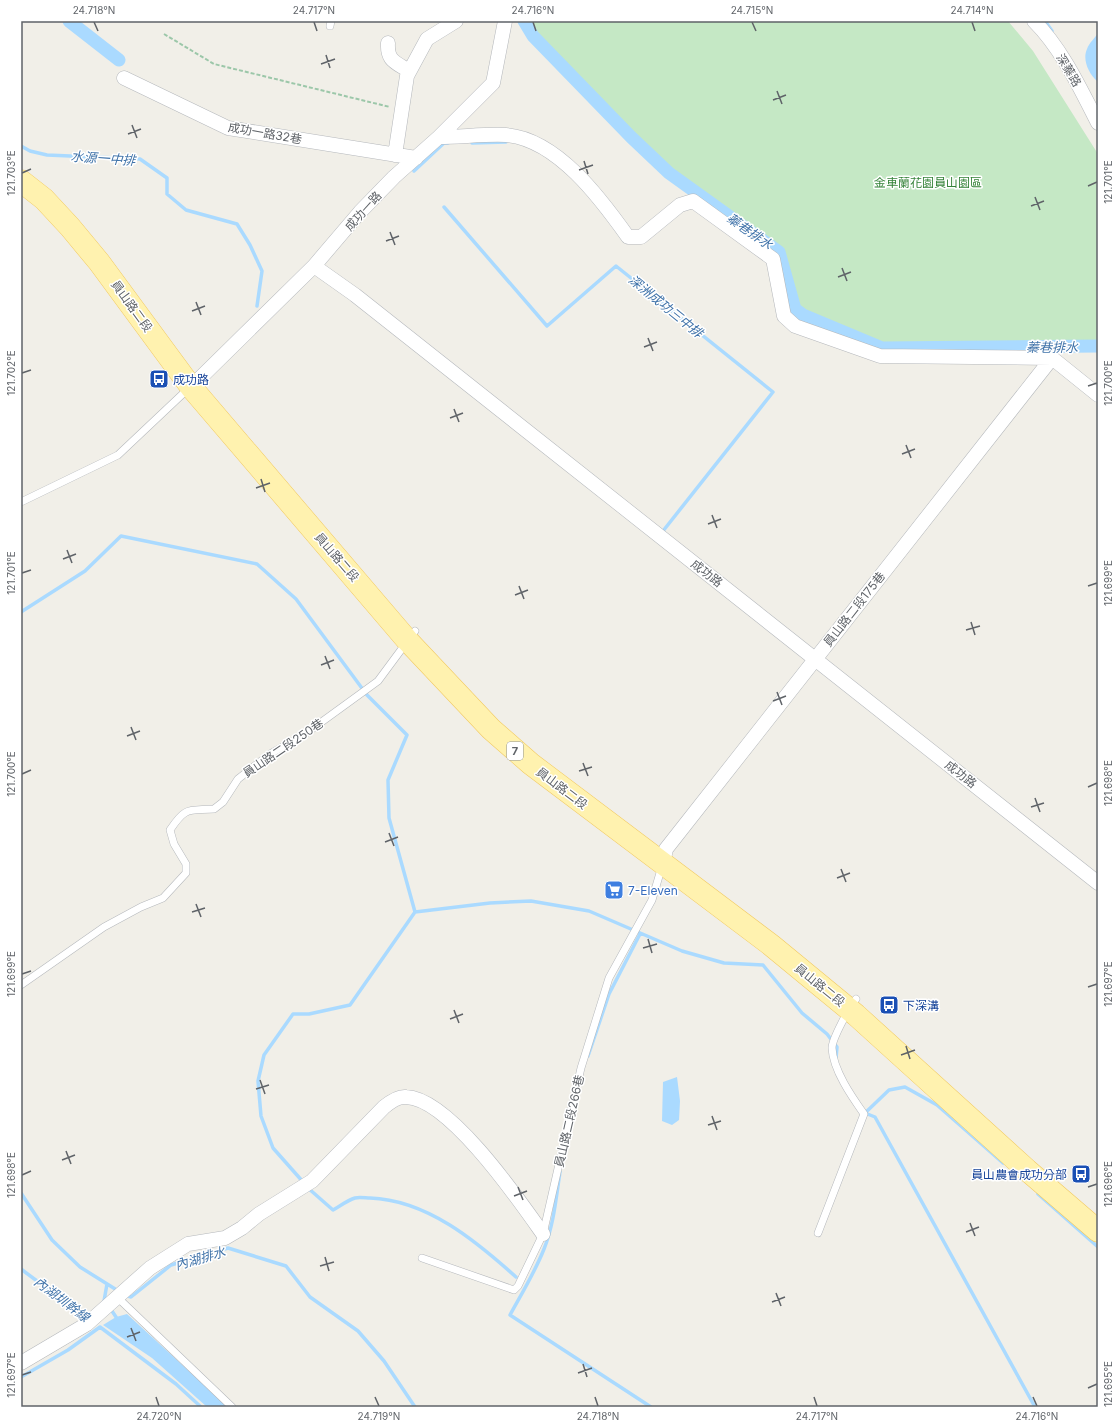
<svg xmlns="http://www.w3.org/2000/svg" width="1119" height="1428" font-family="Inter,'Noto Sans TC',sans-serif">
<rect width="100%" height="100%" fill="#f1efe8"/>
<path fill="#c5e8c5" d="M 528,21 L 1008,21 L 1033,51 L 1098,154 L 1098,344 L 882,344 L 799,307 L 785,254 L 649,154 L 536,39 Z"/>
<path fill="#aadaff" d="M 1098,33 L 1098,80 L 1097,81 C 1089,74 1082,60 1087,49 C 1089,43 1095,38 1098,33 Z
M 677,1077 L 680,1101 L 679,1120 L 672,1125 L 662,1121 L 663,1082 Z
M 127,1314 L 228,1407 L 207,1407 L 152,1358 L 103,1325 L 116,1317 Z"/>
<g fill="none" stroke-linecap="round" stroke-linejoin="round">
<path stroke="#aadaff" stroke-width="3.5" d="M 1045,21 L 1052,31
M 472,143 L 506,142
M 21,146 L 30,151 L 47,155 L 140,159 L 167,178 L 167,194 L 186,210 L 237,224 L 250,245 L 262,271 L 257,306
M 414,171 L 444,143 L 448,143
M 444,207 L 547,326 L 616,266 L 773,392 L 663,531
M 21,612 L 85,571 L 121,536 L 257,564 L 296,599 L 367,695 L 407,735 L 388,780 L 389,818 L 415,912 L 490,903 L 531,901 L 589,911 L 682,951 L 724,963 L 763,965 L 802,1013 L 827,1034 L 837,1047 L 836,1058
M 588,1056 L 609,994 L 640,934
M 864,1112 L 865,1113 L 889,1090 L 905,1087 L 937,1105 L 1003,1163
M 865,1113 L 875,1117 L 1035,1407
M 560,1172 C 556,1198 554,1224 544,1249 C 535,1272 522,1293 510,1315 L 651,1407
M 304,1183 L 273,1148 L 261,1116 L 258,1081 L 264,1055 L 293,1014 L 309,1014 L 350,1005 L 415,912
M 308,1188 L 333,1210 C 340,1206 348,1200 355,1198 C 359,1197 366,1198 370,1198 C 427,1200 476,1241 516,1277
M 21,1193 L 52,1240 L 80,1267 L 120,1292
M 1038,1194 L 1098,1247
M 21,1269 L 88,1319
M 125,1295 L 131,1297 L 171,1265 L 228,1248 L 286,1266 L 310,1297 L 358,1331 L 384,1361 L 415,1407
M 106,1303 L 104,1301 L 107,1284
M 110,1308 L 116,1317
M 21,1377 L 68,1350 L 100,1327 L 176,1384 L 201,1407"/>
<path stroke="#aadaff" stroke-width="13" d="M 69,21 L 119,60
M 524,21 L 533,36 L 631,137 L 669,173 L 779,252 L 795,309 L 803,315 L 882,348 L 1098,346"/>
<defs>
<path id="lane" d="M 330,26 L 331,21
M 21,502 L 118,455 L 189,388
M 21,985 L 104,927 L 141,907 L 163,898 L 186,873 L 186,864 L 174,844 L 170,830 C 186,806 188,811 214,809 L 223,802 L 238,779 L 270,754 L 305,734 L 378,681 L 415,631
M 818,1233 L 864,1114 C 852,1097 833,1070 832,1048 C 832,1039 850,1006 856,999
M 422,1258 L 514,1290 L 518,1286 L 543,1234 L 581,1068 L 609,978 L 652,900 L 662,866
M 117,1297 L 232,1407"/>
<path id="street" d="M 1034,21 C 1062,49 1080,88 1098,123
M 388,43 C 387,61 395,62 409,71
M 124,78 L 228,128 L 416,158
M 439,137 C 461,137 484,134 506,135 C 557,139 601,199 628,237 L 641,237 L 680,205 L 693,201 L 773,259 L 784,316 L 795,326 L 880,356 L 1052,358
M 395,155 L 407,76 L 427,39 L 456,21
M 314,266 L 355,295 L 1098,883
M 1052,358 L 1098,395
M 191,387 L 314,266 L 360,212 L 394,177 L 439,137 L 493,83 L 505,21
M 663,863 L 666,849 L 1052,358
M 21,1363 L 87,1324 L 150,1268 L 188,1244 L 225,1238 L 242,1228 L 259,1214 L 312,1181 L 384,1107 C 390,1102 398,1096 406,1097 C 449,1098 519,1200 543,1234"/>
<path id="primary" d="M 21,181 L 44,199 L 70,227 L 99,262 L 191,387 L 407,640 L 491,729 L 531,764 L 771,945 L 856,1015 L 1027,1170 L 1098,1231"/>
</defs>
<use href="#lane" stroke="#b5b8bc" stroke-width="8"/>
<use href="#street" stroke="#b5b8bc" stroke-width="15"/>
<use href="#primary" stroke="#f2c960" stroke-width="23"/>
<path stroke="#9cc7a9" stroke-width="2" stroke-dasharray="4 2" stroke-linecap="butt" d="M 164,34 L 214,64 L 390,107"/>
<use href="#lane" stroke="#fff" stroke-width="7"/>
<use href="#street" stroke="#fff" stroke-width="14"/>
<use href="#primary" stroke="#fff2af" stroke-width="22"/>
</g>
<path fill="none" stroke="#5f6368" stroke-width="1.5" d="M 94,22 L 98,31M 314,22 L 317,31M 533,22 L 536,31M 752,22 L 756,31M 972,22 L 975,31M 326,55 L 330,68M 321,64 L 335,59M 777,91 L 782,104M 773,100 L 786,95M 132,125 L 137,138M 128,134 L 141,129M 584,161 L 588,174M 579,170 L 593,165M 22,173 L 31,169M 1088,186 L 1097,182M 1035,197 L 1040,210M 1031,206 L 1044,201M 390,232 L 395,245M 386,241 L 399,236M 842,268 L 847,281M 838,277 L 851,272M 196,302 L 201,315M 192,311 L 205,306M 648,338 L 653,351M 644,347 L 657,342M 22,373 L 31,370M 1088,386 L 1097,383M 454,409 L 459,422M 450,418 L 463,413M 906,445 L 911,458M 902,454 L 915,449M 261,479 L 265,492M 256,488 L 270,483M 712,515 L 717,528M 708,524 L 721,519M 67,550 L 72,563M 63,559 L 76,554M 22,573 L 31,570M 519,586 L 524,599M 1088,586 L 1097,583M 515,595 L 528,590M 971,622 L 975,635M 966,630 L 980,626M 325,656 L 330,669M 321,665 L 334,660M 777,692 L 782,705M 773,701 L 786,696M 131,727 L 136,740M 127,736 L 140,731M 583,763 L 588,776M 579,771 L 592,767M 22,774 L 31,770M 1088,787 L 1097,783M 1035,798 L 1040,812M 1031,807 L 1044,803M 389,833 L 394,846M 385,842 L 398,837M 841,869 L 846,882M 837,878 L 850,873M 196,904 L 201,917M 192,912 L 205,908M 648,939 L 652,953M 643,948 L 657,944M 22,974 L 31,971M 1088,987 L 1097,984M 454,1010 L 459,1023M 450,1019 L 463,1014M 906,1046 L 910,1059M 901,1055 L 915,1050M 260,1080 L 265,1094M 256,1089 L 269,1085M 712,1116 L 717,1130M 708,1125 L 721,1121M 66,1151 L 71,1164M 62,1160 L 75,1155M 22,1175 L 31,1171M 518,1187 L 523,1200M 1088,1187 L 1097,1184M 514,1196 L 527,1191M 970,1223 L 975,1236M 966,1232 L 979,1227M 325,1257 L 329,1271M 320,1266 L 334,1262M 776,1293 L 781,1306M 772,1302 L 785,1297M 131,1328 L 136,1341M 127,1337 L 140,1332M 583,1364 L 587,1377M 578,1373 L 592,1368M 22,1375 L 31,1372M 1088,1388 L 1097,1384M 156,1397 L 159,1406M 375,1397 L 379,1406M 595,1397 L 598,1406M 814,1397 L 817,1406M 1033,1397 L 1037,1406"/>
<defs>
<symbol id="bus-square" viewBox="-11 -11 22 22"><rect x="-9" y="-9" width="18" height="18" rx="4" fill="#1a4fb4" stroke="#fff"/><path d="M-5-6H5V4H4V6H2V4H-2V6H-4V4H-5ZM-3.5-4V0h7V-4ZM-3.5 1.2v1.5H-2V1.2ZM2 1.2v1.5H3.5V1.2Z" fill="#fff"/></symbol>
<symbol id="supermarket-square" viewBox="-11 -11 22 22"><rect x="-9" y="-9" width="18" height="18" rx="4" fill="#3f7fe0" stroke="#fff"/><path d="M-6-5.5h2.5l.6 2H6L4.5 2H-2.5L-4.4-4H-6ZM-1.5 3.2a1.3 1.3 0 1 0 .1 0ZM3 3.2a1.3 1.3 0 1 0 .1 0Z" fill="#fff"/></symbol>
</defs>
<g fill-rule="evenodd">
<use href="#bus-square" x="148" y="368" width="22" height="22"/>
<use href="#supermarket-square" x="603" y="879" width="22" height="22"/>
<use href="#bus-square" x="878" y="994" width="22" height="22"/>
<use href="#bus-square" x="1070" y="1163" width="22" height="22"/>
</g>
<g text-anchor="middle" dominant-baseline="central" stroke-width="3" stroke-linejoin="round" paint-order="stroke">
<rect fill="#fff" stroke="#8f9295" stroke-width="1" x="507" y="742" width="16" height="18" rx="3"/>
<g font-size="11" font-weight="bold" fill="#5f6368">
<text x="515" y="751">7</text>
</g>
<g font-size="12" fill="#5f6368" stroke="#fff">
<text transform="translate(1069 70) rotate(59)">深蓁路</text>
<text transform="translate(265 133) rotate(10)">成功一路32巷</text>
<text transform="translate(363 211) rotate(-48)">成功一路</text>
<text transform="translate(132 306) rotate(54)">員山路二段</text>
<text transform="translate(337 557) rotate(49)">員山路二段</text>
<text transform="translate(707 573) rotate(38)">成功路</text>
<text transform="translate(854 609) rotate(-52)">員山路二段175巷</text>
<text transform="translate(283 748) rotate(-34)">員山路二段250巷</text>
<text transform="translate(961 774) rotate(38)">成功路</text>
<text transform="translate(562 788) rotate(37)">員山路二段</text>
<text transform="translate(820 985) rotate(39)">員山路二段</text>
<text transform="translate(569 1121) rotate(-77)">員山路二段266巷</text>
</g>
<g font-size="12" fill="#348238" stroke="#fff">
<text x="928" y="182">金車蘭花園員山園區</text>
</g>
<g font-size="12" fill="#164399" stroke="#fff" text-anchor="start">
<text x="173" y="379">成功路</text>
<text x="903" y="1005">下深溝</text>
<text x="1067" y="1174" text-anchor="end">員山農會成功分部</text>
</g>
<g font-size="12" fill="#366cbe" stroke="#fff" text-anchor="start">
<text x="628" y="890">7-Eleven</text>
</g>
<g font-size="13" font-style="italic" fill="#4174aa" stroke="#fff">
<text transform="translate(103 158) rotate(4)">水源一中排</text>
<text transform="translate(750 231) rotate(35)">蓁巷排水</text>
<text transform="translate(666 306) rotate(39)">深洲成功三中排</text>
<text x="1052" y="347">蓁巷排水</text>
<text transform="translate(200 1258) rotate(-16)">內湖排水</text>
<text transform="translate(62 1299) rotate(37)">內湖圳幹線</text>
</g>
</g>
<rect width="1119" height="1428" fill="none" stroke="#ffffff" stroke-width="44"/>
<rect x="22" y="22" width="1075" height="1384" fill="none" stroke="#5f6368" stroke-width="1.5"/>
<g font-size="10" text-anchor="middle" fill="#5f6368">
<text x="94" y="14">24.718°N</text>
<text x="314" y="14">24.717°N</text>
<text x="533" y="14">24.716°N</text>
<text x="752" y="14">24.715°N</text>
<text x="972" y="14">24.714°N</text>
<text transform="translate(11 173) rotate(-90)" y="4">121.703°E</text>
<text transform="translate(1108 182) rotate(-90)" y="4">121.701°E</text>
<text transform="translate(11 373) rotate(-90)" y="4">121.702°E</text>
<text transform="translate(1108 383) rotate(-90)" y="4">121.700°E</text>
<text transform="translate(11 573) rotate(-90)" y="4">121.701°E</text>
<text transform="translate(1108 583) rotate(-90)" y="4">121.699°E</text>
<text transform="translate(11 774) rotate(-90)" y="4">121.700°E</text>
<text transform="translate(1108 783) rotate(-90)" y="4">121.698°E</text>
<text transform="translate(11 974) rotate(-90)" y="4">121.699°E</text>
<text transform="translate(1108 984) rotate(-90)" y="4">121.697°E</text>
<text transform="translate(11 1175) rotate(-90)" y="4">121.698°E</text>
<text transform="translate(1108 1184) rotate(-90)" y="4">121.696°E</text>
<text transform="translate(11 1375) rotate(-90)" y="4">121.697°E</text>
<text transform="translate(1108 1384) rotate(-90)" y="4">121.695°E</text>
<text x="159" y="1420">24.720°N</text>
<text x="379" y="1420">24.719°N</text>
<text x="598" y="1420">24.718°N</text>
<text x="817" y="1420">24.717°N</text>
<text x="1037" y="1420">24.716°N</text>
</g>
</svg>
